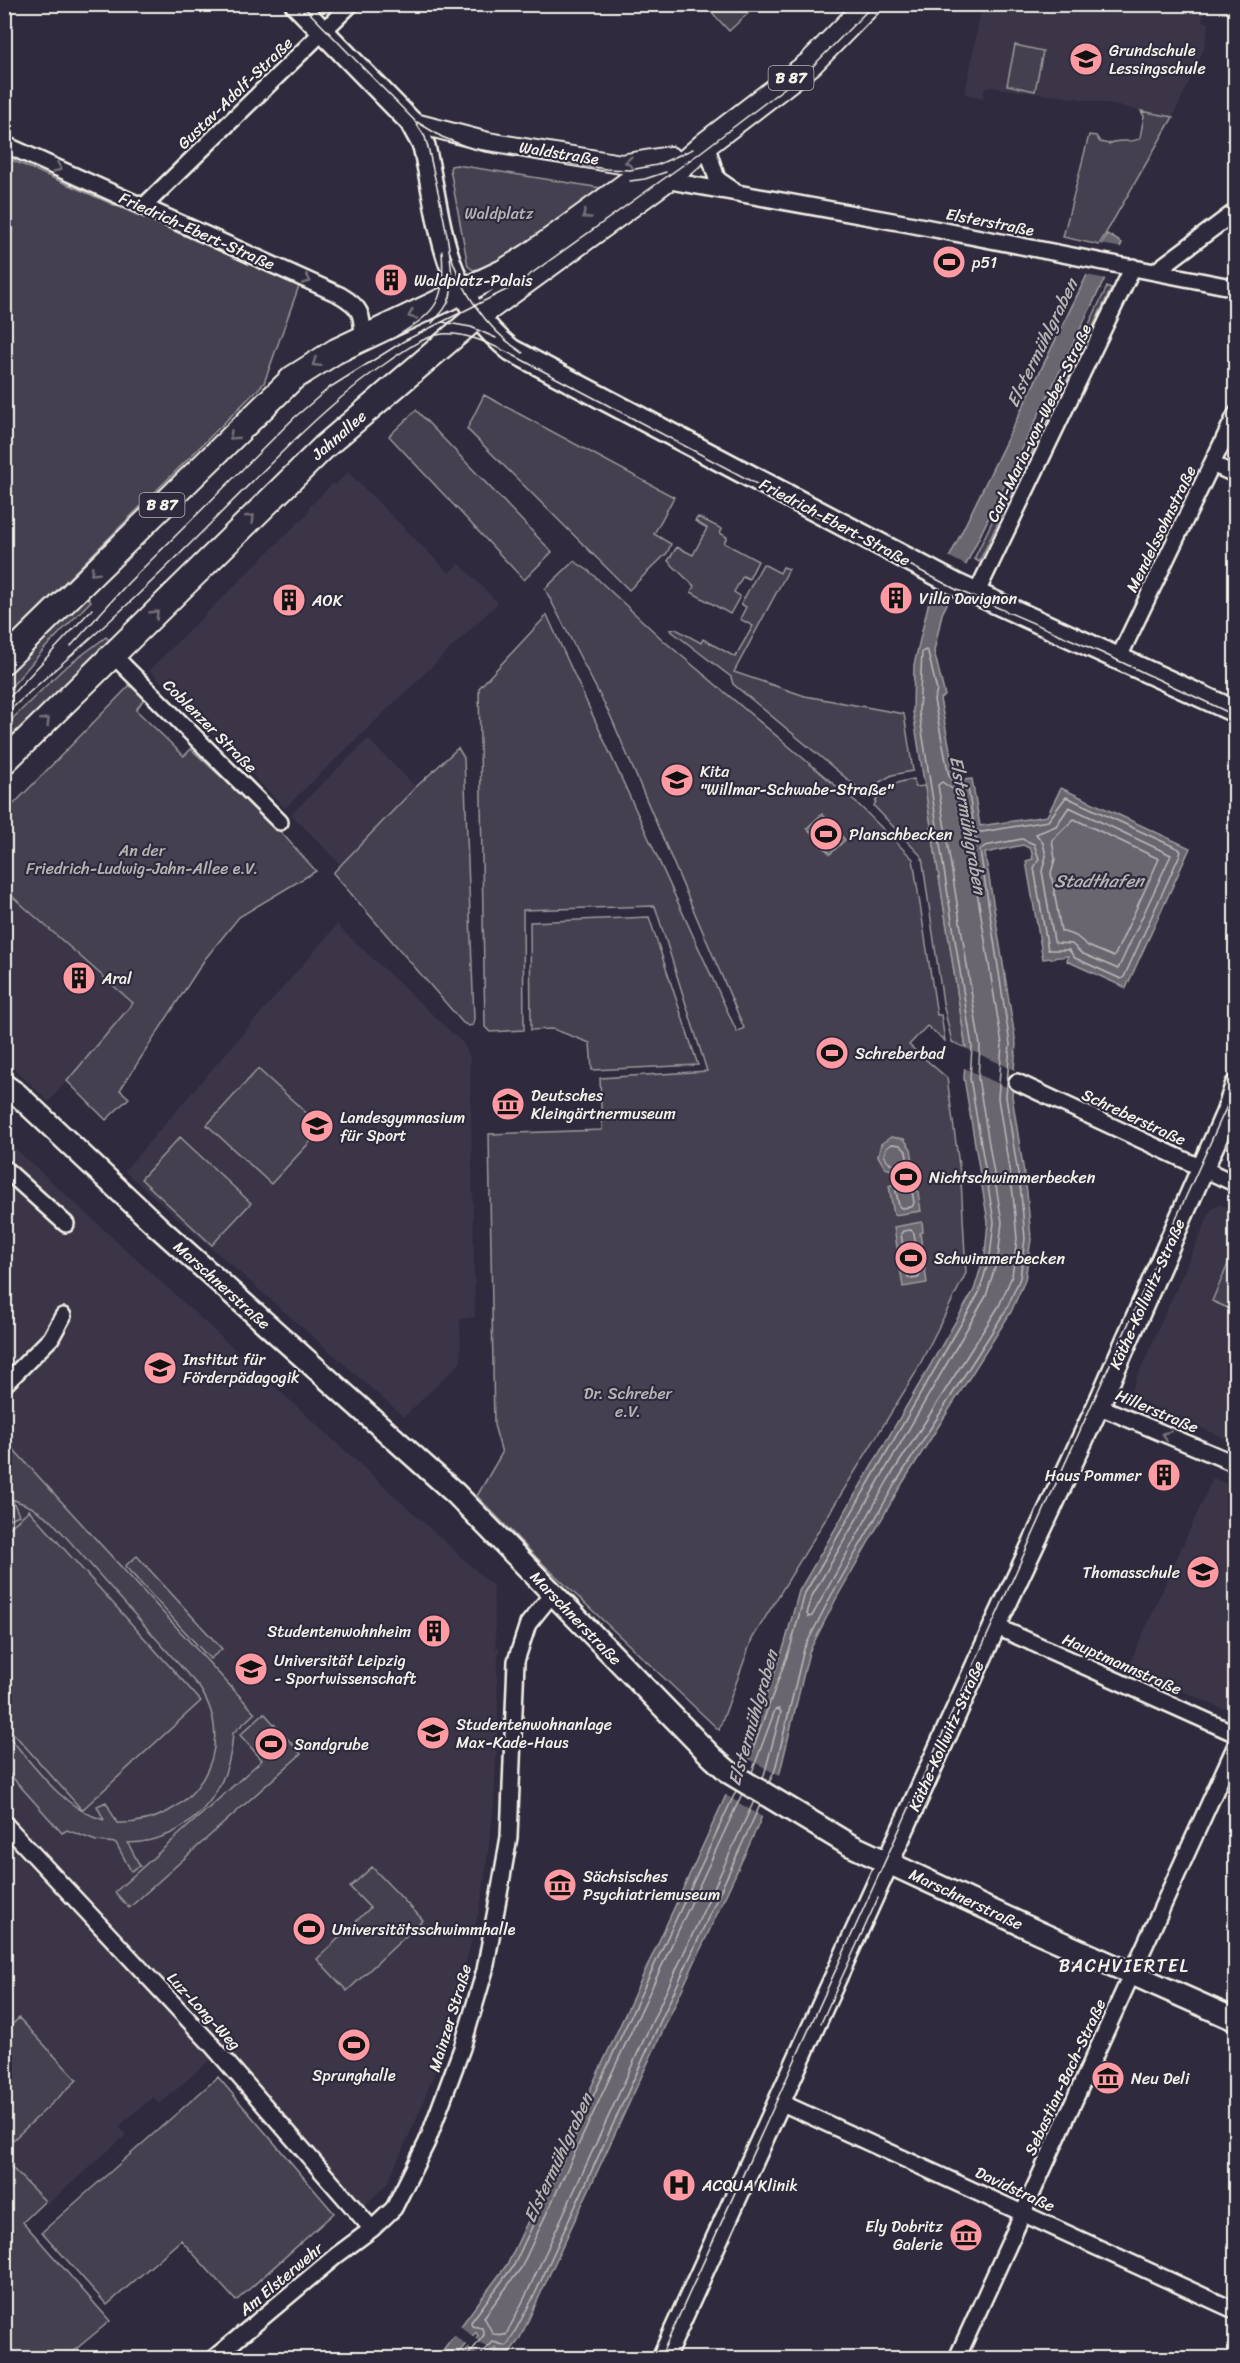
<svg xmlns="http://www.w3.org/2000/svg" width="1240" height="2363" font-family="Sriracha,sans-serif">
<rect width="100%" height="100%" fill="#2f2a3d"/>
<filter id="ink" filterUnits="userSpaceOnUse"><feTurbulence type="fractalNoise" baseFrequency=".0167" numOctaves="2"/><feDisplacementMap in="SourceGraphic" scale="12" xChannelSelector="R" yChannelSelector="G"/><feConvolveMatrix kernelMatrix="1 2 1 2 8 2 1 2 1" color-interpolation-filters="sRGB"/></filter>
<g filter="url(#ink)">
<path fill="#3b3647" d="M 982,5 L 1206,5 L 1202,21 L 1209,23 L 1204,49 L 1173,117 L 1088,100 L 990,87 L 985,87 L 983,98 L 965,94 Z
M 348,472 L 449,573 L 459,563 L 498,603 L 285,808 L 149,670 L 309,512 L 309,507 L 333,483 L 335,485 Z
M 368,739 L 416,787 L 341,865 L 291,814 Z
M 4,890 L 133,1003 L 49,1102 L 5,1060 Z
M 337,925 L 463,1043 L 470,1057 L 475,1317 L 460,1319 L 461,1362 L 404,1417 L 124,1171 Z
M 5,1139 L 493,1586 L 496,1648 L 499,1647 L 497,1674 L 498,1711 L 494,1806 L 482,1898 L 447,2039 L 419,2113 L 387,2184 L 363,2207 L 222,2049 L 160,2104 L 153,2097 L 119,2126 L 126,2135 L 48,2204 L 5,2160 Z
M 1219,1204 L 1235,1211 L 1235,1443 L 1136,1399 L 1131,1391 L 1211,1210 Z
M 1213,1478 L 1236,1488 L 1235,1696 L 1232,1704 L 1223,1709 L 1128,1667 Z"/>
<path fill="#454050" stroke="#9c989c" stroke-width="1.5" d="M 705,5 L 757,5 L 729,31 Z
M 1015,45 L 1043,51 L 1035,91 L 1007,85 Z
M 1141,111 L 1173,117 L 1099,245 L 1063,237 L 1089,135 L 1096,136 L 1100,142 L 1109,144 C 1120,137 1130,145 1140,138 L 1144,116 Z
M 5,157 L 299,286 L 264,383 L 5,642 L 4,470 L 10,464 L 4,458 Z
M 457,165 L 601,188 C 570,210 508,263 473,270 L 468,266 L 450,169 L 451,166 Z
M 1107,287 L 1111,289 L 979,562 L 974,559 L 1022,460 L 1026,462 L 1063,386 L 1060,384 Z
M 484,395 L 674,497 L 654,534 L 671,544 L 667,553 L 629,590 L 467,429 Z
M 416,410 L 552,552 L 524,580 L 389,436 Z
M 698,517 L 722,529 L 720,533 L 727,537 L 724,543 L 758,561 L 749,579 L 743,576 L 734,592 L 740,596 L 730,614 L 691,592 L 694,586 L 668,561 L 677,547 L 693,555 L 707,528 L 695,521 Z
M 574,561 L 589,571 L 664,641 L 861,807 L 913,859 L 937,1015 L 941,1015 L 945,1041 L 927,1026 L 909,1045 L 947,1078 L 961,1180 L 966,1273 L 915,1374 L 752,1639 L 719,1730 L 538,1559 L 477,1496 L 502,1453 L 494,1425 L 489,1134 L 602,1130 L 600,1078 L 707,1071 L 655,906 L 523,910 L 524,1030 L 490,1032 L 485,1027 L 479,688 L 547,615 L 737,1032 L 744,1028 L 611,717 L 545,589 Z
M 763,564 L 780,573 L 783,567 L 789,569 L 734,672 L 805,696 L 904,714 L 913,771 L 892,775 L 866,790 L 858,788 L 733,684 L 731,677 L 670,630 L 676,629 L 701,643 L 703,639 L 735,657 L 753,626 L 740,619 L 746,607 L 741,604 Z
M 85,595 L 91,601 L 45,648 L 5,694 L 5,674 Z
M 106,637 L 110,641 L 5,746 L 5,726 L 62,670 Z
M 132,683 L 146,696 L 136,710 L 184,756 L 191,749 L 279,830 L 316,871 L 239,917 L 205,959 L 120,1090 L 129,1098 L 106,1120 L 67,1081 L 133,1003 L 5,890 L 5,813 Z
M 458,748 L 464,758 L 474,1018 L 473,1025 L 469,1026 L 463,1023 L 333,873 L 416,787 Z
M 914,779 L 915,787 L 925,786 L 966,1048 L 952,1042 L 943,1003 L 922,857 L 874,806 C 879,787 896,782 914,779 Z
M 649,917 L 698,1065 L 592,1070 L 590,1043 L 553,1029 L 531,1030 L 530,922 Z
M 258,1069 L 323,1128 L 271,1184 L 207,1125 Z
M 180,1137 L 251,1203 L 212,1245 L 141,1179 Z
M 1235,1248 L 1236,1310 L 1235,1311 L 1212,1301 Z
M 5,1440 L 255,1713 L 233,1733 C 230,1793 190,1841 128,1843 L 140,1866 L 131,1871 L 116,1843 L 96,1841 L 67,1830 L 62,1833 L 5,1769 L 5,1732 C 33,1764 61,1808 104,1820 L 97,1806 L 106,1802 L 117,1823 C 191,1826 242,1751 199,1687 L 50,1519 L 31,1507 L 12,1499 L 19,1515 L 10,1519 L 5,1509 Z
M 29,1510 L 201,1701 L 82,1810 L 5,1724 L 5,1532 Z
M 137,1556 L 222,1649 L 210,1659 L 125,1566 Z
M 264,1713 L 301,1754 L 129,1908 L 115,1892 L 262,1760 L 240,1735 Z
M 372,1867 L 423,1920 L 347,1991 L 317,1959 L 370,1908 L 350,1887 Z
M 19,2018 L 77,2080 L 13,2140 L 5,2131 L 4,2032 Z
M 218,2077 L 334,2213 L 236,2301 L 181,2240 L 107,2305 L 42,2232 Z
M 4,2160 L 45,2201 L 23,2222 L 110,2321 L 65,2358 L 5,2358 Z"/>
<path fill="#6a6670" stroke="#a19ea0" stroke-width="1.5" d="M 1107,234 L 1122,243 L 942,614 L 934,651 L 945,696 L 940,699 L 955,775 L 962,780 L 972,779 L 980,826 L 1047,816 L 1061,788 L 1190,848 L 1126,988 L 1067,961 L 1068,956 L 1043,959 L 1026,861 L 1033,859 L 1031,849 L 1023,845 L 985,853 L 1016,1044 L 1012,1096 L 1027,1192 L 1031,1239 L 1025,1280 L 1011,1312 L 900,1487 L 836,1599 L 809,1652 L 780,1772 L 757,1828 L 519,2340 L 505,2358 L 490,2358 L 497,2350 L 496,2347 L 486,2358 L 459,2358 L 478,2336 L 476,2332 L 454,2358 L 437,2358 L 508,2263 L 611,2045 L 745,1754 L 785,1643 L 799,1591 L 974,1290 L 985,1254 L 988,1222 L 964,1078 L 966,1048 L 913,712 L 914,665 L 930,597 Z
M 822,814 L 845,840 L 830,854 L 807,828 Z
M 891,1137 L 904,1139 L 911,1149 L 921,1211 L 894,1215 L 889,1186 L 896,1183 L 894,1171 L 885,1168 L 878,1156 L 881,1144 Z
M 922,1222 L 923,1232 L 920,1233 L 927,1283 L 903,1287 L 894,1227 Z"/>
<path fill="#2f2a3d" d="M 1101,244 L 1123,248 L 1107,279 L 1086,275 Z
M 948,556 L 967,566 L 948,603 L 930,594 Z
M 963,1047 L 1017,1071 L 1015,1091 L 962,1067 Z
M 742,1755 L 781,1777 L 764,1818 L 724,1794 Z
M 460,2326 L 499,2358 L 482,2358 L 453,2334 Z"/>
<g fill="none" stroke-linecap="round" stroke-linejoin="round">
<path stroke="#bdb9b8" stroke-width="1.5" d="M 942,782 L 961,795 L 967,829 L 977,840 L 971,855 L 1002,1044 L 998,1098 L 1013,1194 L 1017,1239 L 1012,1276 L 999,1306 L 888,1480 L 812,1616 L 809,1617 L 807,1614 L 812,1596 L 986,1296 L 998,1258 L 1002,1222 L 978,1078 L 980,1046 L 938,785 Z
M 1069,807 L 1171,855 L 1118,969 L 1081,953 L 1072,944 L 1056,943 L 1054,941 L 1042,871 L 1046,856 L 1043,843 L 1036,834 L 1056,826 Z
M 1074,819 L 1159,859 L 1114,957 L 1088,946 L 1076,936 L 1061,931 L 1051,873 L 1055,859 L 1052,840 Z
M 892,1144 L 900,1145 L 906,1151 L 914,1203 L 912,1207 L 901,1208 L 899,1206 L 896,1191 L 902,1183 C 900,1159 891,1171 884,1155 L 886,1148 Z
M 911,1230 L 914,1233 L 920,1275 L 918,1278 L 911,1279 L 908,1277 L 901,1234 L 903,1231 Z
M 746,1768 L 791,1645 L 805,1593 L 979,1293 L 990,1256 L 994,1222 L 970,1078 L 972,1047 L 919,712 L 922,652 L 926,650 L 928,652 L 937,691 L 934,700 L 949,776 L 958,785 L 968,788 L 974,826 L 977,831 L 982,832 L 1048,821 L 1066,797 L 1179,849 L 1181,852 L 1124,977 L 1121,979 L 1075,958 L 1069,950 L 1048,950 L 1034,868 L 1039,859 L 1034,844 L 1022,839 L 985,846 L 980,850 L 1010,1044 L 1006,1097 L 1021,1193 L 1025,1239 L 1020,1278 L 1006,1310 L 895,1484 L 831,1596 L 804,1649 L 775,1770 L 769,1783
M 752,1772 L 775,1710 L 779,1709 L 781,1712 L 763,1779
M 742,1794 L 521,2268 L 484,2317 L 493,2334 L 506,2335 L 527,2293 L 754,1801
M 466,2358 L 484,2335 L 482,2328 L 472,2326 L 471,2322 L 514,2265 L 736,1791
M 482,2358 L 482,2353 L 493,2342 L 507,2346 L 534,2296 L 760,1805"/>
<defs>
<path id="minor" d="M 4,144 L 340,295 C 362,308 362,314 363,338
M 706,144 L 717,179 L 733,190
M 665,180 L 909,224 L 1236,288
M 143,207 L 351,4
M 1156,271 L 1236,211
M 1212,464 L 1236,475
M 976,594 L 1133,267
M 113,655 L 280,822
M 1118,659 L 1236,414
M 1017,1082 L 1236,1184
M 4,1168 L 66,1224
M 4,1385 L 51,1338 L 63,1316
M 1098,1406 L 1236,1464
M 995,1626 L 1236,1734
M 4,1823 L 210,2043 L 372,2229
M 780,2102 L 1236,2311
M 214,2358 L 337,2255 L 372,2229 L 394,2208 L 427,2142 L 462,2048 L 485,1970 L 501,1883 L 509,1837 L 516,1661 L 528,1624 L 553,1593
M 957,2358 L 1236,1745"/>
<path id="tertiary" d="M 411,122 L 488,142 L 621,164 L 670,156"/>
<path id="secondary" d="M 296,4 L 411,122 L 424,146 C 442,227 441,293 511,350 L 957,585 L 1236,712
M 4,1085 L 17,1094 L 157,1226 L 456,1494 L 713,1758 L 730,1773 L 848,1844 L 1040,1933 L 1236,2020
M 663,2358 L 995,1626 L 1098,1406 L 1227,1113 L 1236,1086"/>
<path id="primary" d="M 4,661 L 293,378 L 336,351 L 503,272 L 529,256 L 632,181 L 672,161
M 4,762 L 324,447 L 475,318 L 665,180 L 706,144 L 810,64 L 869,4"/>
</defs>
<use href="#minor" stroke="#f4f1e8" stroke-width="20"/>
<use href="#tertiary" stroke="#f4f1e8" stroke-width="22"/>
<use href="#secondary" stroke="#f4f1e8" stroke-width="26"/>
<use href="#primary" stroke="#f4f1e8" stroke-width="28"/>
<use href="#minor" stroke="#2f2a3d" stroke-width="15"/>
<use href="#tertiary" stroke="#2f2a3d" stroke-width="18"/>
<use href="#secondary" stroke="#2f2a3d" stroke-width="21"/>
<use href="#primary" stroke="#2f2a3d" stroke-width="24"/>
<path stroke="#f4f1e8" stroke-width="1.5" d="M 301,4 L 414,120 L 425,137 L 429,151 C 436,186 458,266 450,297 C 447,308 439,315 432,323
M 417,122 L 442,137 L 470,148 L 606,169 L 630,170 L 657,165 L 693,149
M 630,181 L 645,179 L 666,172
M 449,250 C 462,291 486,329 523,353
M 442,322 L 471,327 L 496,338
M 397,336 C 439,310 445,301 442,251
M 71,646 L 128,583 L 295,417 L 329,388 L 404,341 L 514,286 L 697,155 L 812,67 L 874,4
M 4,703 L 92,609
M 4,716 C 40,681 79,650 116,615 C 169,567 218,515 269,465 C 307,427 345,391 389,361 C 405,350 422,337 442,334 C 466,332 490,344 511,354 L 955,589 L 1102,653 L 1236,716
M 821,2023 L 878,1898
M 660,2358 L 1236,1086"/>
</g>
<defs><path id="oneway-chevron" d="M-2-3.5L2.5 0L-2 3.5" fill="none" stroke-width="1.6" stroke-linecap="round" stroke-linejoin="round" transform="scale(1.5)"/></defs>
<g stroke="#747079">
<use href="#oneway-chevron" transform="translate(629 162) rotate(175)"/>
<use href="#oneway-chevron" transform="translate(58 168) rotate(24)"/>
<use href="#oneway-chevron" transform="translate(586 215) rotate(144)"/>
<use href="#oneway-chevron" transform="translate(307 280) rotate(24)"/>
<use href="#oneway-chevron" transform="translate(412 315) rotate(155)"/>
<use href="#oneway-chevron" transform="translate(316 363) rotate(148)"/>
<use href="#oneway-chevron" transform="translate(233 436) rotate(136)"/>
<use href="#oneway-chevron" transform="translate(251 518) rotate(-44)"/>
<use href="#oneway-chevron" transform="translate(94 572) rotate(135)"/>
<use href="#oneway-chevron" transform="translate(155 614) rotate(-45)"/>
<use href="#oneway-chevron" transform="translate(46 721) rotate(-44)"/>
<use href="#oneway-chevron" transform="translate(1166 1435) rotate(-157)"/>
</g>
</g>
<defs>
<symbol id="school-disc" viewBox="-11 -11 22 22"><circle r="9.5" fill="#ff9aa2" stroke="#2f2a3d"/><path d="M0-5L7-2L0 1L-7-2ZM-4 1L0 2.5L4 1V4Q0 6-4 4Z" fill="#111"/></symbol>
<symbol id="stadium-disc" viewBox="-11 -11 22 22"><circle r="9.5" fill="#ff9aa2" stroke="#2f2a3d"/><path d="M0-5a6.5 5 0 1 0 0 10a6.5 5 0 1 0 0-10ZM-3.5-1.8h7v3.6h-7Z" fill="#111"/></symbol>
<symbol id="building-disc" viewBox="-11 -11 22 22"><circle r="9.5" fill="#ff9aa2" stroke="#2f2a3d"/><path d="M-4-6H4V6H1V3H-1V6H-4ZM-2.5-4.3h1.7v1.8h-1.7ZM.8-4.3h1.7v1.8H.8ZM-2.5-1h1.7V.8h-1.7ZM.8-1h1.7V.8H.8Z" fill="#111"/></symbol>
<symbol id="museum-disc" viewBox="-11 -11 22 22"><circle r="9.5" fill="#ff9aa2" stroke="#2f2a3d"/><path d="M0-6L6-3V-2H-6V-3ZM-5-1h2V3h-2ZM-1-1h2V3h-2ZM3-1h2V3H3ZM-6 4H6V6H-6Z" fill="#111"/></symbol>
<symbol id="university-disc" viewBox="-11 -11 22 22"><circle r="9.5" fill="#ff9aa2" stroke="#2f2a3d"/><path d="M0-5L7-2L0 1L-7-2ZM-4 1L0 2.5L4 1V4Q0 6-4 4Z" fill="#111"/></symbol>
<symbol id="hospital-disc" viewBox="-11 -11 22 22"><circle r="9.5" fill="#ff9aa2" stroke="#2f2a3d"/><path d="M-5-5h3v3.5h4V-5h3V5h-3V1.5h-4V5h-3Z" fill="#111"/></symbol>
</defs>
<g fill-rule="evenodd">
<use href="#school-disc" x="1067" y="40" width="38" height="38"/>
<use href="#stadium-disc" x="930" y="243" width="38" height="38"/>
<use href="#building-disc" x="372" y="261" width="38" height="38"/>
<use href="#building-disc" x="877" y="579" width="38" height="38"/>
<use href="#building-disc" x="270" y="581" width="38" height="38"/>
<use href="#school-disc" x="658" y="761" width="38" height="38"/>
<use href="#stadium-disc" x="807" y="815" width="38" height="38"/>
<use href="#building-disc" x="60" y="959" width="38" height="38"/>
<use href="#stadium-disc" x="813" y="1034" width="38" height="38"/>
<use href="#museum-disc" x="489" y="1085" width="38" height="38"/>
<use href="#school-disc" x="298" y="1107" width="38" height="38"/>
<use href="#stadium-disc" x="887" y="1158" width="38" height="38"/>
<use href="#stadium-disc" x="892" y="1239" width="38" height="38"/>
<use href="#university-disc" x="141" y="1349" width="38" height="38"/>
<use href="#building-disc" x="1145" y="1456" width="38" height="38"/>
<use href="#school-disc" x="1184" y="1553" width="38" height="38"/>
<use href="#building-disc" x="415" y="1612" width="38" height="38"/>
<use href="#university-disc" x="232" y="1650" width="38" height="38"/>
<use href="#university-disc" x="414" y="1714" width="38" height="38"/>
<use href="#stadium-disc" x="252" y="1725" width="38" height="38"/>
<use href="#museum-disc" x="541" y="1866" width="38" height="38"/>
<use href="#stadium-disc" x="290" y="1910" width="38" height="38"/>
<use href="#stadium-disc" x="335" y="2026" width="38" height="38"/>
<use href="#museum-disc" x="1089" y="2059" width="38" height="38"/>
<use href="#hospital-disc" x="660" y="2166" width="38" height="38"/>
<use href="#museum-disc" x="947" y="2216" width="38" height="38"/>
</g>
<g text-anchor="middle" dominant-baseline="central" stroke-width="4.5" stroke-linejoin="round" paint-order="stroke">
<g fill="#2f2a3d" stroke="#b9b5b5" stroke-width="1.5">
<rect x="768.5" y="66" width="45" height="24" rx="4.5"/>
<rect x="139.5" y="493" width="45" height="24" rx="4.5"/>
</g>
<g font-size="15" font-weight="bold" fill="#f4f1e8">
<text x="791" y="78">B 87</text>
<text x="162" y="505">B 87</text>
</g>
<g font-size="16" fill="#f4f1e8" stroke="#2f2a3d" text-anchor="start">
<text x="1109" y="50">Grundschule<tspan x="1109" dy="18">Lessingschule</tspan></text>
<text x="972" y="262">p51</text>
<text x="414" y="280">Waldplatz-Palais</text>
<text x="919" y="598">Villa Davignon</text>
<text x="312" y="600">AOK</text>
<text x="700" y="771">Kita<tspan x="700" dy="18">"Willmar-Schwabe-Straße"</tspan></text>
<text x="849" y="834">Planschbecken</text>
<text x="102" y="978">Aral</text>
<text x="855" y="1053">Schreberbad</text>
<text x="531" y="1095">Deutsches<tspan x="531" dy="18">Kleingärtnermuseum</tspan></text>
<text x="340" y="1117">Landesgymnasium<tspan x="340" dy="18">für Sport</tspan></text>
<text x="929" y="1177">Nichtschwimmerbecken</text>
<text x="934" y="1258">Schwimmerbecken</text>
<text x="183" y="1359">Institut für<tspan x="183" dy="18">Förderpädagogik</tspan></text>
<text x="1141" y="1475" text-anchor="end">Haus Pommer</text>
<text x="1180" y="1572" text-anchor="end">Thomasschule</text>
<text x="411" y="1631" text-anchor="end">Studentenwohnheim</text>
<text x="274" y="1660">Universität Leipzig<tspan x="274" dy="18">- Sportwissenschaft</tspan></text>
<text x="456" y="1724">Studentenwohnanlage<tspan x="456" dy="18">Max-Kade-Haus</tspan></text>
<text x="294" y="1744">Sandgrube</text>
<text x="583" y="1876">Sächsisches<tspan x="583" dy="18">Psychiatriemuseum</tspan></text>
<text x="332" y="1929">Universitätsschwimmhalle</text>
<text x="354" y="2075" text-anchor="middle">Sprunghalle</text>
<text x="1131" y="2078">Neu Deli</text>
<text x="702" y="2185">ACQUA Klinik</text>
<text x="943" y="2226" text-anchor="end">Ely Dobritz<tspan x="943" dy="18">Galerie</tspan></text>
</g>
<g font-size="16" fill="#f4f1e8" stroke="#2f2a3d">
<text transform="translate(235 93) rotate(-44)">Gustav-Adolf-Straße</text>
<text transform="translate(559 153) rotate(9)">Waldstraße</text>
<text transform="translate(990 222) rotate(11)">Elsterstraße</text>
<text transform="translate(197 231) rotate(24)">Friedrich-Ebert-Straße</text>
<text transform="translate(1039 423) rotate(-64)">Carl-Maria-von-Weber-Straße</text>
<text transform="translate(339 435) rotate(-41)">Jahnallee</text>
<text transform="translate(835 522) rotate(28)">Friedrich-Ebert-Straße</text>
<text transform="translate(1161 529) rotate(-64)">Mendelssohnstraße</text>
<text transform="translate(210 726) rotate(45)">Coblenzer Straße</text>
<text transform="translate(1134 1117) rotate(25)">Schreberstraße</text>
<text transform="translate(222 1285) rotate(42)">Marschnerstraße</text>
<text transform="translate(1147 1294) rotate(-66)">Käthe-Kollwitz-Straße</text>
<text transform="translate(1157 1411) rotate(23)">Hillerstraße</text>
<text transform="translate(576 1618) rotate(46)">Marschnerstraße</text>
<text transform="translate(1122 1664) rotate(24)">Hauptmannstraße</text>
<text transform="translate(946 1736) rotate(-66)">Käthe-Kollwitz-Straße</text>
<text transform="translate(966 1899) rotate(25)">Marschnerstraße</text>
<text transform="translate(204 2011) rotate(47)">Luz-Long-Weg</text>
<text transform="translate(450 2018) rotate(-73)">Mainzer Straße</text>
<text transform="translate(1065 2077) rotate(-65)">Sebastian-Bach-Straße</text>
<text transform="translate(1015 2189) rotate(25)">Davidstraße</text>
<text transform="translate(281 2279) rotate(-40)">Am Elsterwehr</text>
</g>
<g font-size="16" fill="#b7b3b3" stroke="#2f2a3d">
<text x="499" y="213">Waldplatz</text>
<text x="142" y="850">An der<tspan x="142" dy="18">Friedrich-Ludwig-Jahn-Allee e.V.</tspan></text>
<text x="628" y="1393">Dr. Schreber<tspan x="628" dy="18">e.V.</tspan></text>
</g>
<g font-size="18" font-style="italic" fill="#b6b2b2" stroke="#2f2a3d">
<text transform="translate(1042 343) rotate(-64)">Elstermühlgraben</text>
<text transform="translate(968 825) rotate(80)">Elstermühlgraben</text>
<text x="1099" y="881">Stadthafen</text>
<text transform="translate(753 1718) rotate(-74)">Elstermühlgraben</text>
<text transform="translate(558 2158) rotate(-65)">Elstermühlgraben</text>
</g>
<g font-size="18" letter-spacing="1.5" fill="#f4f1e8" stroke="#2f2a3d">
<text x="1124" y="1966">BACHVIERTEL</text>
</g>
</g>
<rect width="1240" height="2363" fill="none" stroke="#2f2a3d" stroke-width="24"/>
<rect x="12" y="12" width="1216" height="2339" fill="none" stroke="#f4f1e8" stroke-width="2" filter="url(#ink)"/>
</svg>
